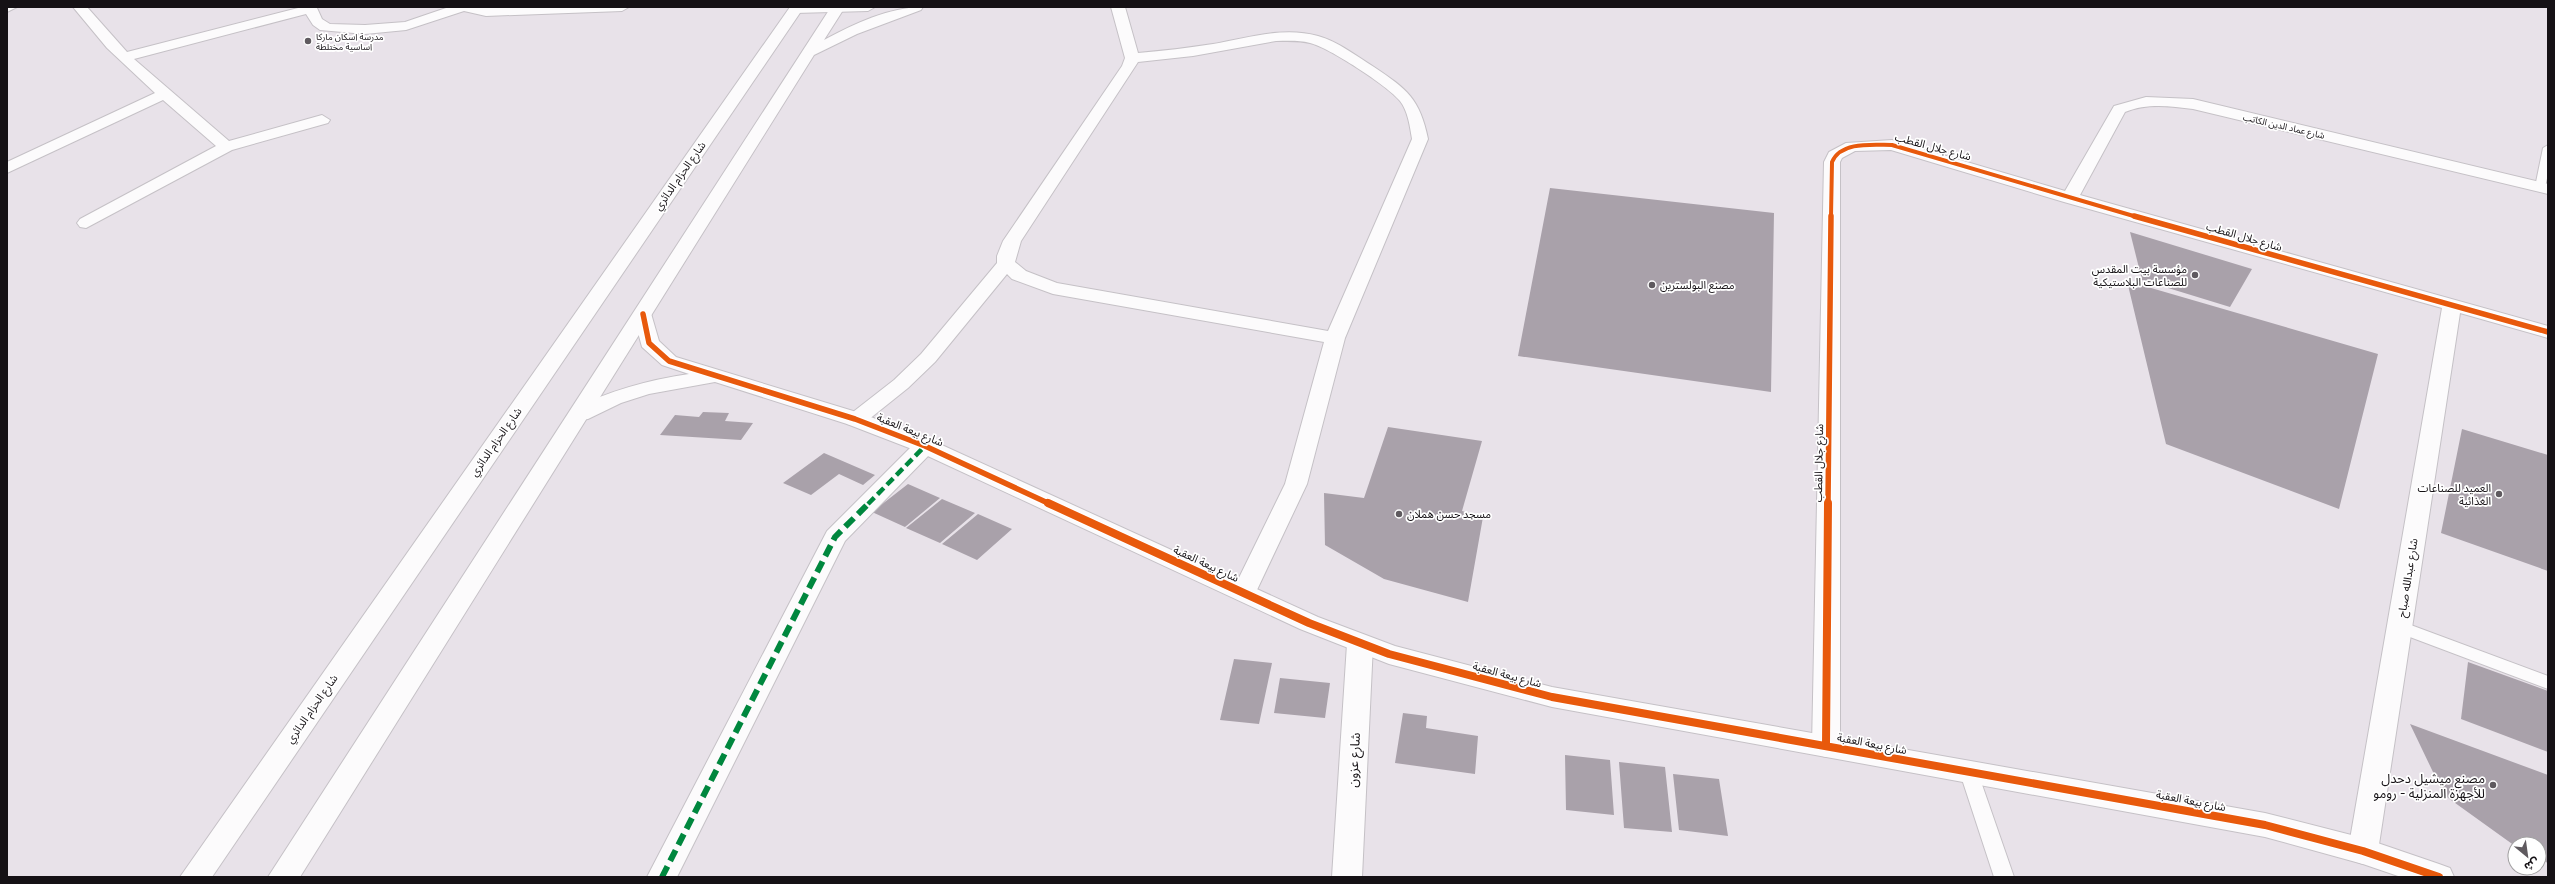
<svg xmlns="http://www.w3.org/2000/svg" width="2555" height="884" font-family="Figtree,'Noto Sans Arabic',sans-serif">
<rect width="100%" height="100%" fill="#e8e2e9"/>
<path fill="#a9a1aa" d="M 1550,188 L 1774,213 L 1771,392 L 1518,356 Z
M 2130,232 L 2252,269 L 2230,307 L 2142,280 Z
M 2127,281 L 2378,354 L 2339,509 L 2166,444 Z
M 703,412 L 729,413 L 725,421 L 753,423 L 741,440 L 660,435 L 675,415 L 699,417 Z
M 1388,427 L 1482,441 L 1462,511 L 1483,517 L 1468,602 L 1384,579 L 1325,545 L 1324,493 L 1364,498 Z
M 2462,429 L 2548,455 L 2548,571 L 2441,533 Z
M 824,453 L 875,475 L 863,485 L 839,474 L 811,495 L 783,483 Z
M 908,484 L 940,498 L 905,527 L 872,512 Z
M 942,499 L 975,513 L 940,543 L 906,528 Z
M 978,514 L 1012,529 L 977,560 L 942,544 Z
M 1234,659 L 1272,663 L 1259,724 L 1220,720 Z
M 2468,662 L 2548,691 L 2548,752 L 2461,719 Z
M 1280,678 L 1330,683 L 1325,718 L 1274,713 Z
M 1403,713 L 1427,716 L 1426,728 L 1478,736 L 1475,774 L 1395,763 Z
M 2410,724 L 2548,775 L 2548,863 L 2539,859 L 2539,844 L 2515,846 L 2444,795 Z
M 1565,755 L 1610,760 L 1614,815 L 1566,810 Z
M 1619,762 L 1665,767 L 1672,832 L 1624,828 Z
M 1673,774 L 1719,779 L 1728,836 L 1679,830 Z"/>
<g fill="none" stroke-linecap="round" stroke-linejoin="round">
<defs>
<path id="lane" d="M 2548,145 L 2548,174 L 2545,187 L 2540,190 L 2535,187 L 2543,148 Z
M 2400,621 L 2548,676 L 2548,689 L 2394,631 L 2392,627 L 2394,623 Z
M 1969,766 L 1975,768 L 1978,773 L 2014,877 L 1994,877 L 1960,773 L 1963,768 Z"/>
<path id="street" d="M 7,7 L 17,7 L 7,12 Z
M 73,7 L 87,7 L 127,52 L 302,7 L 317,8 L 322,19 L 330,24 L 365,25 L 405,22 L 449,7 L 629,7 L 622,11 L 486,16 L 464,11 L 406,30 L 365,34 L 320,30 L 313,25 L 306,14 L 134,59 L 229,141 L 322,115 L 330,120 L 328,123 L 232,150 L 86,228 L 80,227 L 77,223 L 80,219 L 216,146 L 163,100 L 7,173 L 7,162 L 155,93 L 107,48 Z
M 1111,7 L 1125,7 L 1138,53 C 1163,51 1188,48 1213,44 C 1247,38 1284,26 1318,36 C 1339,42 1356,56 1374,67 C 1407,89 1420,99 1428,139 L 1345,338 L 1307,484 L 1256,592 L 1253,598 L 1244,601 L 1235,598 L 1232,592 L 1285,484 L 1324,342 L 1053,294 L 1012,279 L 1007,274 L 935,362 L 908,388 L 863,424 L 855,425 L 847,424 L 844,419 L 894,380 L 921,354 L 997,263 L 997,256 L 1003,241 L 1122,66 L 1125,58 ZM 1276,41 C 1287,41 1299,40 1310,43 C 1328,47 1388,86 1400,101 C 1408,111 1410,127 1412,139 L 1328,331 L 1057,283 L 1026,271 L 1015,262 L 1021,241 L 1138,62 L 1193,56 Z
M 2146,97 L 2193,99 L 2548,184 L 2548,194 L 2193,109 C 2170,106 2147,103 2125,112 L 2080,195 L 2548,326 L 2548,338 L 2460,313 L 2378,851 L 2374,860 L 2363,864 L 2352,860 L 2348,851 L 2442,308 L 2064,202 L 1891,150 L 1855,151 L 1842,158 L 1840,162 L 1840,746 L 1836,754 L 1826,757 L 1816,754 L 1812,746 L 1824,162 L 1829,152 L 1846,143 L 1892,140 L 2065,191 L 2114,106 Z
M 925,439 L 933,441 L 936,446 L 933,451 L 845,541 L 677,877 L 647,877 L 827,531 L 917,441 Z
M 1360,635 L 1369,637 L 1373,644 L 1362,877 L 1332,877 L 1347,644 L 1351,637 Z"/>
<path id="secondary" d="M 790,7 L 875,7 L 868,11 L 795,13 L 790,12 Z
M 643,308 L 650,310 L 659,341 L 676,357 L 863,414 L 933,441 L 1318,617 L 1395,646 L 1552,687 L 2265,813 L 2363,838 L 2439,864 L 2450,868 L 2454,877 L 2401,877 L 2363,864 L 2265,837 L 1552,707 L 1389,664 L 1300,629 L 917,451 L 847,424 L 715,382 L 649,394 L 621,403 L 588,419 L 580,420 L 572,419 L 569,414 L 572,409 C 610,391 647,380 689,374 L 662,365 L 642,347 L 633,314 L 636,310 Z"/>
<path id="primary" d="M 790,7 L 804,7 L 212,877 L 180,877 Z
M 831,7 L 845,7 L 824,40 C 854,24 889,7 923,7 L 921,10 L 857,34 L 814,55 L 300,877 L 268,877 Z"/>
</defs>
<use href="#lane" stroke="#c5c1c6" stroke-width="2"/>
<use href="#street" stroke="#c5c1c6" stroke-width="2"/>
<use href="#secondary" stroke="#c5c1c6" stroke-width="2"/>
<use href="#primary" stroke="#c5c1c6" stroke-width="2"/>
<use href="#lane" fill="#fcfbfc" fill-rule="evenodd"/>
<use href="#street" fill="#fcfbfc" fill-rule="evenodd"/>
<use href="#secondary" fill="#fcfbfc" fill-rule="evenodd"/>
<use href="#primary" fill="#fcfbfc" fill-rule="evenodd"/>
<path stroke="#00873e" stroke-width="4.5" stroke-dasharray="9 4.5" stroke-linecap="butt" d="M 868,504 L 925,446"/>
<path stroke="#00873e" stroke-width="6" stroke-dasharray="12 6" stroke-linecap="butt" d="M 662,877 L 835,537 L 869,503"/>
<defs>
<path id="cycleway-far2" d="M 1831,217 L 1832,162 C 1841,141 1873,145 1892,145 L 2137,217"/>
<path id="cycleway-far1" d="M 2134,216 L 2548,332
M 643,314 L 649,343 L 669,361 L 855,419 L 925,446 L 1050,504
M 1828,504 L 1831,216"/>
<path id="cycleway" d="M 1048,503 L 1309,623 L 1389,654 L 1552,697 L 2265,825 L 2363,851 L 2439,877
M 1826,746 L 1828,503"/>
</defs>
<use href="#cycleway-far2" stroke="#fff" stroke-width="5.5"/>
<use href="#cycleway-far1" stroke="#fff" stroke-width="8"/>
<use href="#cycleway" stroke="#fff" stroke-width="10"/>
<use href="#cycleway-far2" stroke="#e8590c" stroke-width="4"/>
<use href="#cycleway-far1" stroke="#e8590c" stroke-width="5.5"/>
<use href="#cycleway" stroke="#e8590c" stroke-width="8"/>
</g>
<g fill="#5f5a5f" stroke="#fff" stroke-width="1.5">
<circle cx="308" cy="41" r="4"/>
<circle cx="2195" cy="275" r="4"/>
<circle cx="1652" cy="285" r="4"/>
<circle cx="2499" cy="494" r="4"/>
<circle cx="1399" cy="514" r="4"/>
<circle cx="2493" cy="785" r="4"/>
</g>
<g text-anchor="middle" dominant-baseline="central" stroke-width="3.5" stroke-linejoin="round" paint-order="stroke">
<g font-size="9" fill="#151115" stroke="#fff" text-anchor="start">
<text x="316" y="36">مدرسة اسكان ماركا<tspan x="316" dy="10">اساسية مختلطة</tspan></text>
</g>
<g font-size="9" fill="#151115" stroke="#fff">
<text transform="translate(2284 126) rotate(13)">شارع عماد الدين الكاتب</text>
</g>
<g font-size="11" fill="#151115" stroke="#fff">
<text transform="translate(1933 147) rotate(15)">شارع جلال القطب</text>
<text transform="translate(680 176) rotate(-55)">شارع الحزام الدائري</text>
<text transform="translate(2244 237) rotate(16)">شارع جلال القطب</text>
<text transform="translate(910 430) rotate(22)">شارع بيعة العقبة</text>
<text transform="translate(496 442) rotate(-55)">شارع الحزام الدائري</text>
<text transform="translate(1819 463) rotate(-89)">شارع جلال القطب</text>
<text transform="translate(1206 564) rotate(25)">شارع بيعة العقبة</text>
<text transform="translate(2408 578) rotate(-81)">شارع عبدالله صباح</text>
<text transform="translate(1507 675) rotate(15)">شارع بيعة العقبة</text>
<text transform="translate(312 709) rotate(-55)">شارع الحزام الدائري</text>
<text transform="translate(1872 744) rotate(11)">شارع بيعة العقبة</text>
<text transform="translate(2191 801) rotate(11)">شارع بيعة العقبة</text>
</g>
<g font-size="11" fill="#151115" stroke="#fff" text-anchor="end">
<text x="2187" y="269">مؤسسة بيت المقدس<tspan x="2187" dy="13">للصناعات البلاستيكية</tspan></text>
<text x="1660" y="285" text-anchor="start">مصنع البولسترين</text>
<text x="2491" y="488">العميد للصناعات<tspan x="2491" dy="13">الغذائية</tspan></text>
<text x="1407" y="514" text-anchor="start">مسجد حسن هملان</text>
</g>
<g font-size="13" fill="#151115" stroke="#fff">
<text transform="translate(1354 760) rotate(-87)">شارع عزون</text>
</g>
<g font-size="13" fill="#151115" stroke="#fff" text-anchor="end">
<text x="2485" y="778">مصنع ميشيل دحدل<tspan x="2485" dy="15">للأجهزة المنزلية - رومو</tspan></text>
</g>
</g>
<rect width="2555" height="884" fill="none" stroke="#151115" stroke-width="16"/>
<g transform="translate(2527 856) rotate(151)"><circle r="19" fill="#ffffff" stroke="#a1a0a1"/>
<path d="M0-3L7 15L0 10L-7 15Z" fill="#5f5a5f"/>
<text y="-6" font-size="11" font-weight="bold" text-anchor="middle" fill="#151115">ش</text>
</g>
</svg>
